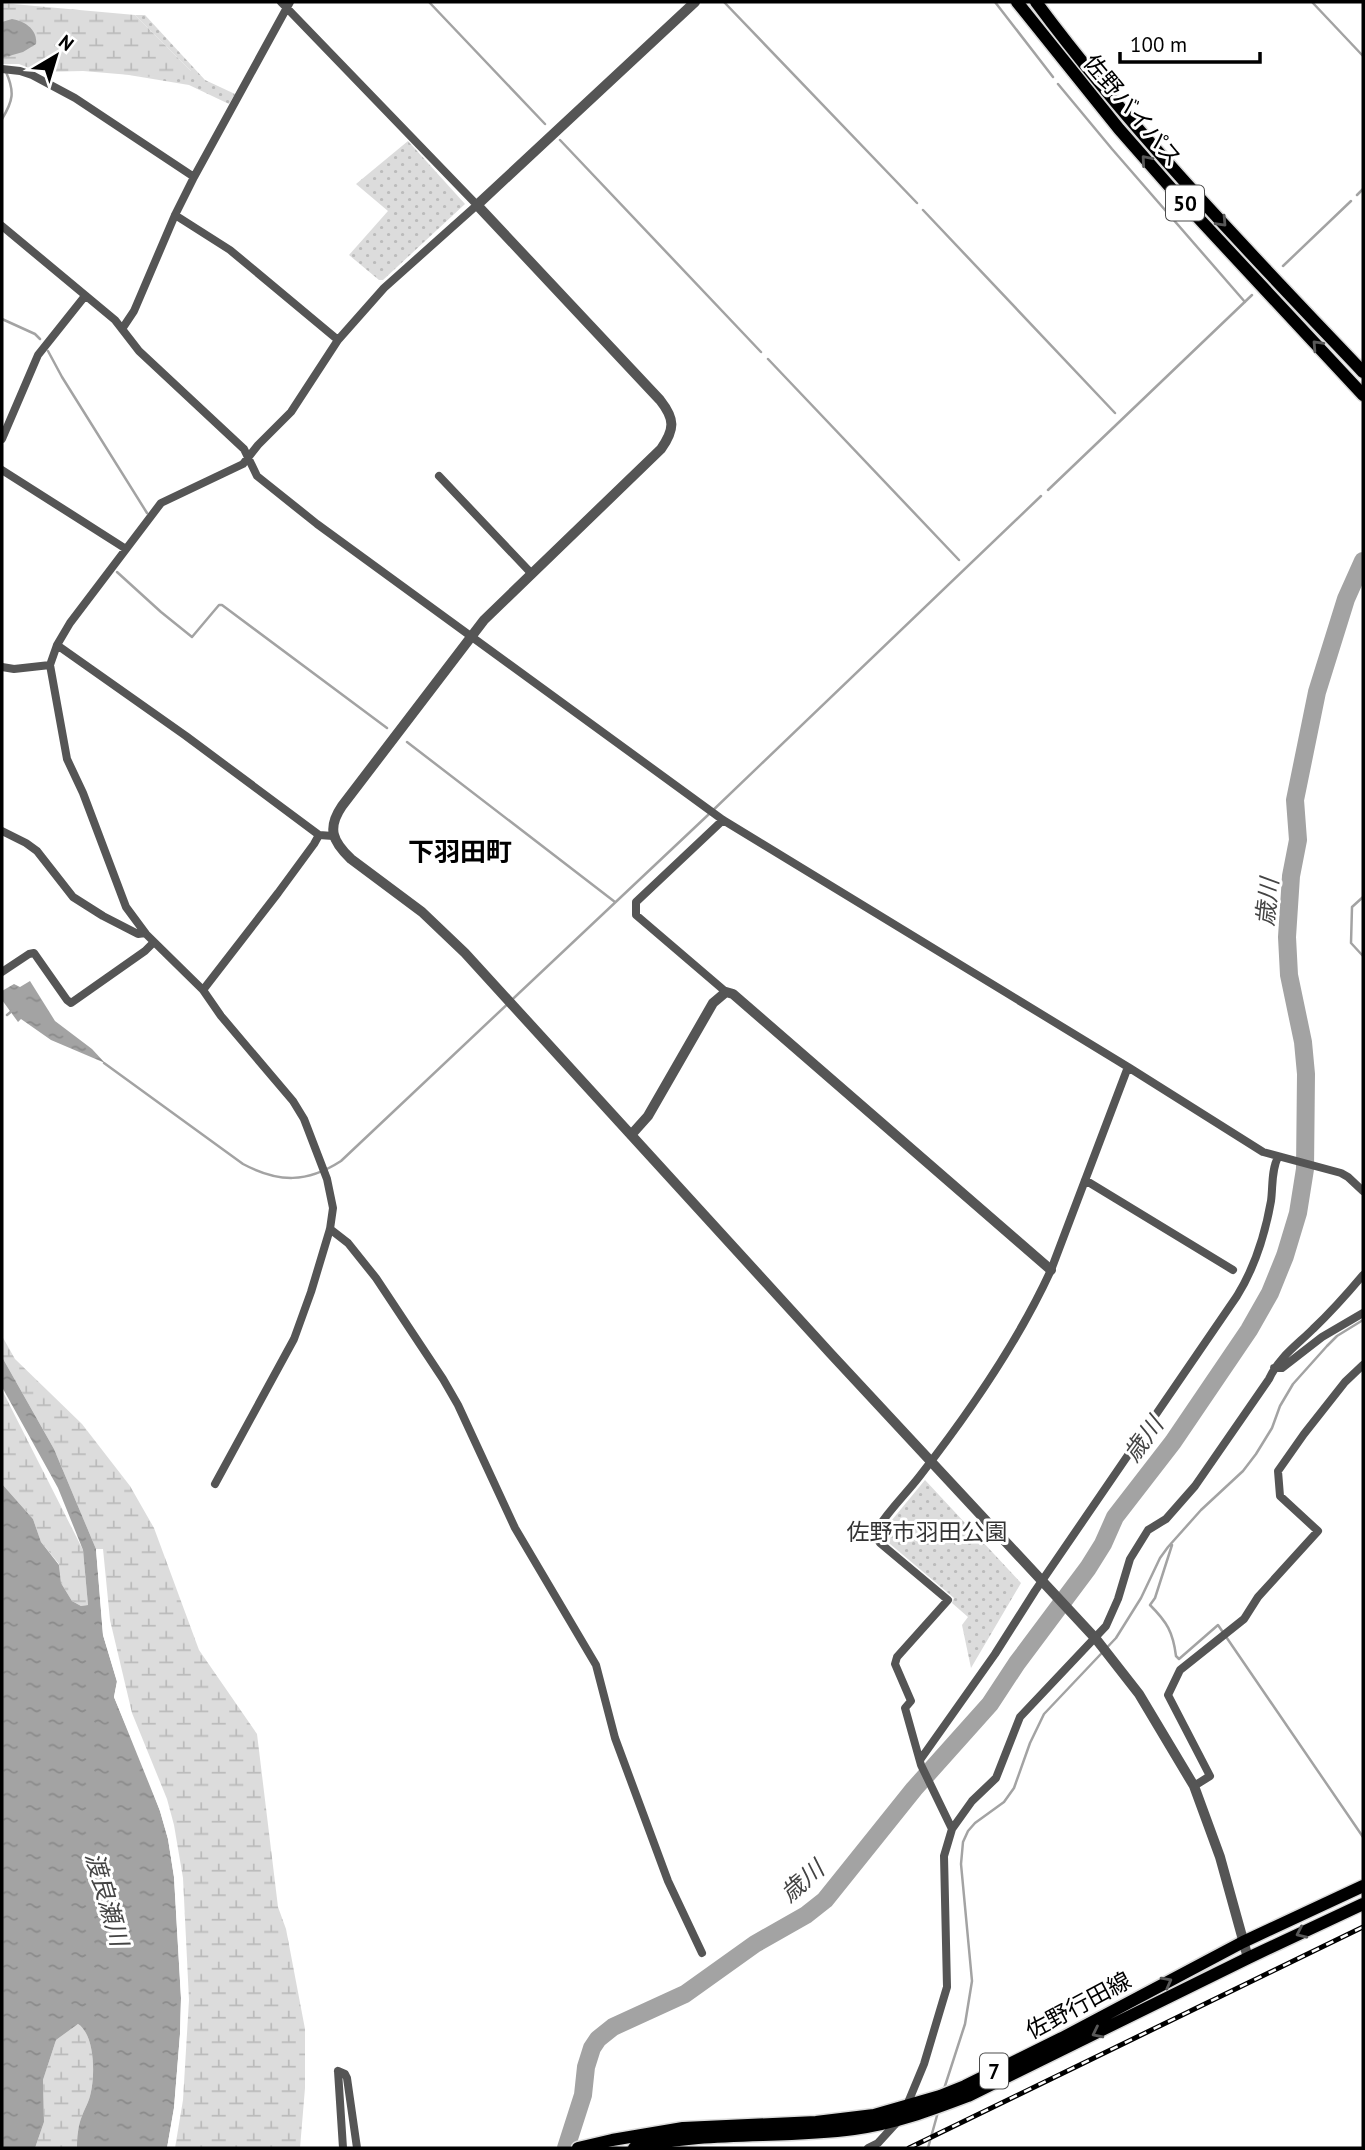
<svg xmlns="http://www.w3.org/2000/svg" width="1365" height="2150" font-family="'PT Sans','Noto Sans JP',sans-serif">
<defs>
<pattern id="grass-dots" width="8" height="8" patternUnits="userSpaceOnUse" patternTransform="scale(1.75)"><rect width="8" height="8" fill="#dcdcdc"/><path d="M2 2h.1M6 6h.1" fill="none" stroke="#bbb" stroke-width="1.8" stroke-linecap="round"/></pattern>
<pattern id="wetland-marsh" width="20" height="14" patternUnits="userSpaceOnUse" patternTransform="scale(1.75)"><rect width="20" height="14" fill="#dcdcdc"/><path d="M1 5h8M5 5V1M11 12h8M15 12V8" fill="none" stroke="#bbb"/></pattern>
<pattern id="water-ripples" width="26" height="14" patternUnits="userSpaceOnUse" patternTransform="scale(1.75)"><rect width="26" height="14" fill="#a3a3a3"/><path d="M2 4q2-2 4 0t4 0M15 11q2-2 4 0t4 0" fill="none" stroke="#8b8b8b"/></pattern>
</defs>
<rect width="100%" height="100%" fill="#fff"/>
<path fill="url(#grass-dots)" d="M 135,15 L 145,15 L 205,80 L 235,94 L 229,104 L 189,85 L 123,74 L 190,79 L 191,71 Z
M 408,141 L 465,204 L 383,280 L 379,280 L 349,255 L 388,211 L 356,184 Z
M 925,1480 L 1021,1583 L 971,1668 L 962,1625 L 968,1617 L 952,1603 L 954,1598 L 883,1538 L 882,1532 Z"/>
<path fill="url(#wetland-marsh)" d="M 2,3 L 135,15 L 192,72 L 190,80 L 83,71 L 39,72 L 19,64 L 2,64 Z
M 2,1336 L 15,1359 L 82,1424 L 130,1486 L 154,1528 L 199,1650 L 257,1734 L 278,1907 L 286,1929 L 305,2029 L 305,2088 L 300,2148 L 175,2148 L 183,2100 L 189,2000 L 183,1878 L 174,1825 L 167,1799 L 132,1713 L 110,1620 L 103,1549 L 96,1549 L 54,1449 L 2,1357 Z
M 2,1390 L 83,1550 L 88,1605 L 81,1606 L 72,1601 L 61,1583 L 59,1564 L 41,1542 L 33,1519 L 2,1484 Z
M 78,2024 C 96,2035 96,2083 88,2102 C 84,2111 79,2121 78,2132 C 77,2137 77,2143 77,2148 L 35,2148 L 44,2122 L 43,2080 L 56,2040 Z"/>
<path fill="url(#water-ripples)" d="M 12,19 C 25,21 38,30 36,44 L 23,52 L 2,58 L 2,22 Z
M 30,981 L 55,1021 L 92,1049 L 105,1063 L 51,1040 L 21,1019 L 18,1022 L 2,1000 L 2,991 L 14,984 L 20,987 Z
M 2,1357 L 54,1449 L 96,1549 L 103,1635 L 117,1682 L 114,1697 L 146,1773 L 160,1811 L 168,1839 L 174,1877 L 181,1998 L 180,2034 L 174,2108 L 167,2148 L 77,2148 C 77,2143 77,2137 78,2132 C 79,2121 84,2111 88,2102 C 96,2083 96,2035 78,2024 L 56,2040 L 43,2080 L 44,2122 L 35,2148 L 2,2148 L 2,1484 L 33,1519 L 41,1542 L 59,1565 L 61,1583 L 72,1601 L 81,1606 L 88,1605 L 83,1550 L 58,1488 L 2,1387 Z"/>
<path fill="#fff" d="M 96,1549 L 99,1549 L 106,1635 L 120,1681 L 118,1697 L 164,1809 L 171,1839 L 177,1876 L 184,1998 L 184,2034 L 178,2108 L 171,2148 L 167,2148 L 174,2108 L 180,2034 L 181,1998 L 174,1877 L 168,1839 L 160,1811 L 114,1697 L 117,1681 L 103,1635 Z"/>
<g fill="none" stroke-linecap="round" stroke-linejoin="round">
<path stroke="#a3a3a3" stroke-width="2.5" d="M 429,2 L 545,124
M 724,2 L 917,203
M 995,2 L 1053,77
M 1312,2 L 1363,56
M 1058,84 L 1112,149 L 1245,302
M 2,119 C 13,101 15,92 6,72
M 560,140 L 761,352
M 1357,195 L 1363,189
M 923,210 L 1115,413
M 1283,266 L 1351,201
M 2,319 L 35,334 L 40,339
M 48,351 L 62,377 L 147,513
M 768,359 L 959,560
M 1048,490 L 1252,295
M 117,572 L 161,612 L 192,637 L 219,605 L 222,605 L 387,728
M 407,742 L 615,902
M 1363,897 L 1352,907 L 1351,943 L 1363,956
M 7,1015 L 13,1010
M 104,1063 L 243,1164 C 279,1183 307,1183 341,1161 L 708,815 L 1041,496
M 1172,1545 L 1155,1598 L 1150,1605 C 1167,1622 1173,1632 1176,1656 L 1179,1659 L 1218,1625 L 1363,1837
M 944,2089 L 965,2024 L 972,1981 L 961,1864 L 963,1842 L 968,1831 L 975,1823 L 1004,1802 L 1014,1788 L 1030,1743 L 1044,1714 L 1116,1638 L 1141,1598 L 1160,1558 L 1168,1547 L 1201,1510 L 1243,1471 L 1256,1454 L 1272,1428 L 1280,1406 L 1293,1384 L 1327,1346 L 1337,1336 L 1363,1320
M 928,2148 L 938,2112"/>
<path stroke="#a3a3a3" stroke-width="18" d="M 566,2148 L 583,2095 L 586,2067 L 592,2048 L 598,2039 L 613,2027 L 685,1994 L 755,1944 L 806,1915 L 825,1900 L 914,1789 L 990,1704 L 1017,1663 L 1088,1568 L 1103,1544 L 1115,1517 L 1173,1442 L 1249,1330 L 1270,1293 L 1285,1256 L 1298,1213 L 1305,1169 L 1306,1074 L 1303,1042 L 1289,975 L 1287,937 L 1291,876 L 1298,840 L 1295,800 L 1317,692 L 1346,599 L 1363,561"/>
<defs>
<path id="primary" d="M 578,2148 L 612,2140 L 683,2128 L 816,2122 L 874,2115 L 940,2096 L 965,2086 L 1062,2038 L 1243,1942 L 1363,1886
M 634,2148 C 706,2130 781,2139 854,2129 C 894,2124 931,2110 968,2096 L 1248,1958 L 1363,1904"/>
<path id="trunk" d="M 1017,2 L 1119,129 L 1177,195 L 1363,395
M 1036,2 C 1134,134 1250,253 1363,372"/>
</defs>
<use href="#primary" stroke="#dbdbdb" stroke-width="15"/>
<use href="#trunk" stroke="#dbdbdb" stroke-width="15"/>
<path stroke="#555" stroke-width="8" d="M 2,69 L 20,71 L 32,75 L 75,98 L 194,177
M 175,215 L 230,250 L 338,340
M 2,226 L 115,320 L 139,351 L 244,449 L 257,476 L 317,524 L 723,820 L 1128,1067 L 1051,1270 C 1017,1344 969,1413 919,1477 C 905,1495 887,1512 876,1531 L 875,1535 L 880,1543 L 948,1600 L 897,1657 L 895,1664 L 911,1701 L 905,1708 L 921,1765 L 952,1829
M 122,329 L 134,311 L 175,215 L 194,177 L 290,2
M 2,439 L 38,355 L 85,296
M 2,470 L 126,549
M 439,476 L 531,573
M 57,645 L 186,736 L 319,835 L 333,836
M 2,667 L 14,669 L 50,665
M 723,820 L 636,902 L 636,915 L 726,992
M 2,831 L 26,843 L 37,851 L 73,897 L 103,916 L 138,934 L 145,933
M 2,972 L 29,954 L 34,953 L 67,1000 L 71,1003 L 145,951 L 154,942
M 203,990 L 278,893 L 314,844 L 319,835
M 1128,1067 L 1263,1152 L 1341,1173 L 1348,1177 L 1363,1191
M 1085,1180 L 1233,1270
M 330,1229 L 348,1243 L 376,1278 L 443,1379 L 458,1405 L 515,1528 L 596,1665 L 615,1738 L 668,1881 L 702,1953
M 1274,1368 L 1282,1368 L 1322,1337 L 1363,1313
M 215,1484 L 294,1339 L 311,1292 L 330,1229 L 333,1208 L 327,1179 L 304,1119 L 293,1101 L 221,1016 L 203,990 L 146,934 L 126,907 L 83,793 L 67,759 L 50,665 L 57,645 L 70,623 L 161,503 L 243,464 L 258,445 L 291,412 L 338,340 L 384,288 L 477,205 L 281,2
M 920,1760 L 995,1654 L 1035,1591 L 1237,1296 C 1255,1267 1265,1235 1271,1201 C 1273,1187 1271,1171 1278,1157
M 1194,1786 L 1210,1776 L 1168,1695 L 1180,1670 L 1244,1619 L 1258,1597 L 1318,1531 L 1280,1496 L 1278,1471 L 1304,1434 L 1345,1382 L 1363,1365
M 338,2071 L 345,2074 L 347,2078 L 357,2148
M 338,2071 L 343,2148
M 907,2105 L 924,2064 L 947,1987 L 944,1856 L 952,1829 L 972,1801 L 996,1778 L 1020,1717 L 1106,1626 L 1118,1599 L 1130,1559 L 1148,1530 L 1166,1519 L 1195,1486 L 1269,1379 C 1279,1357 1297,1345 1313,1329 C 1331,1312 1347,1294 1363,1275
M 868,2148 L 878,2143 L 899,2120"/>
<path stroke="#555" stroke-width="10" d="M 695,2 L 477,205 L 660,400 C 675,419 675,429 661,449 L 484,620 L 342,806 C 327,828 332,841 351,859 L 422,912 L 465,953 L 831,1354 L 1096,1639 L 1139,1694 L 1194,1786 L 1220,1857 L 1248,1958
M 631,1135 L 648,1116 L 713,1003 L 726,992 L 733,994 L 1051,1270"/>
<use href="#primary" stroke="#000" stroke-width="12"/>
<use href="#trunk" stroke="#000" stroke-width="12"/>
<defs>
<path id="rail" d="M 909,2148 L 1363,1927"/>
</defs>
<use href="#rail" stroke="#000" stroke-width="5"/>
<use href="#rail" stroke="#fff" stroke-width="2.5" stroke-dasharray="8" stroke-linecap="butt"/>
</g>
<defs><path id="oneway-chevron" d="M-2-3.5L2.5 0L-2 3.5" fill="none" stroke-width="1.6" stroke-linecap="round" stroke-linejoin="round" transform="scale(1.75)"/></defs>
<g stroke="#595959">
<use href="#oneway-chevron" transform="translate(1146 160) rotate(-131)"/>
<use href="#oneway-chevron" transform="translate(1222 222) rotate(47)"/>
<use href="#oneway-chevron" transform="translate(1317 345) rotate(-133)"/>
<use href="#oneway-chevron" transform="translate(1301 1933) rotate(155)"/>
<use href="#oneway-chevron" transform="translate(1167 1982) rotate(-28)"/>
<use href="#oneway-chevron" transform="translate(1097 2033) rotate(154)"/>
</g>
<g text-anchor="middle" dominant-baseline="central" stroke-width="6" stroke-linejoin="round" paint-order="stroke">
<g fill="#fff" stroke="#4c4c4c" stroke-width="2">
<rect x="1166" y="185.5" width="38" height="35" rx="5"/>
<rect x="980" y="2053.5" width="28" height="35" rx="5"/>
</g>
<g font-size="21" font-weight="bold" fill="#000">
<text x="1185" y="203">50</text>
<text x="994" y="2071">7</text>
</g>
<g font-size="23" fill="#000" stroke="#fff">
<text transform="translate(1133 110) rotate(50)">佐野バイパス</text>
<text transform="translate(1078 2005) rotate(-28)">佐野行田線</text>
</g>
<g font-size="23" fill="#333" stroke="#fff">
<text x="927" y="1531">佐野市羽田公園</text>
</g>
<g font-size="24" font-style="italic" fill="#444" stroke="#fff">
<text transform="translate(1267 902) rotate(-84)">歳川</text>
<text transform="translate(1143 1439) rotate(-54)">歳川</text>
<text transform="translate(802 1881) rotate(-41)">歳川</text>
<text transform="translate(107 1899) rotate(74)">渡良瀬川</text>
</g>
<g font-size="26" font-weight="bold" fill="#000" stroke="#fff">
<text x="460" y="851">下羽田町</text>
</g>
</g>
<rect width="1365" height="2150" fill="none" stroke="#000000" stroke-width="7"/>
<g transform="translate(56 56) rotate(38)" stroke="#ffffff" stroke-width="5" paint-order="stroke">
<path d="M0-5L12 26L0 18L-12 26Z" fill="#000000"/>
<text y="-10" font-size="19" font-weight="bold" text-anchor="middle" fill="#000000">N</text>
</g>
<path d="M1120 52v10h140v-10" fill="none" stroke="#000000" stroke-width="3.5"/>
<text x="1130" y="52" font-size="21" fill="#000000" stroke="#ffffff" stroke-width="5" paint-order="stroke">100 m</text>
</svg>
